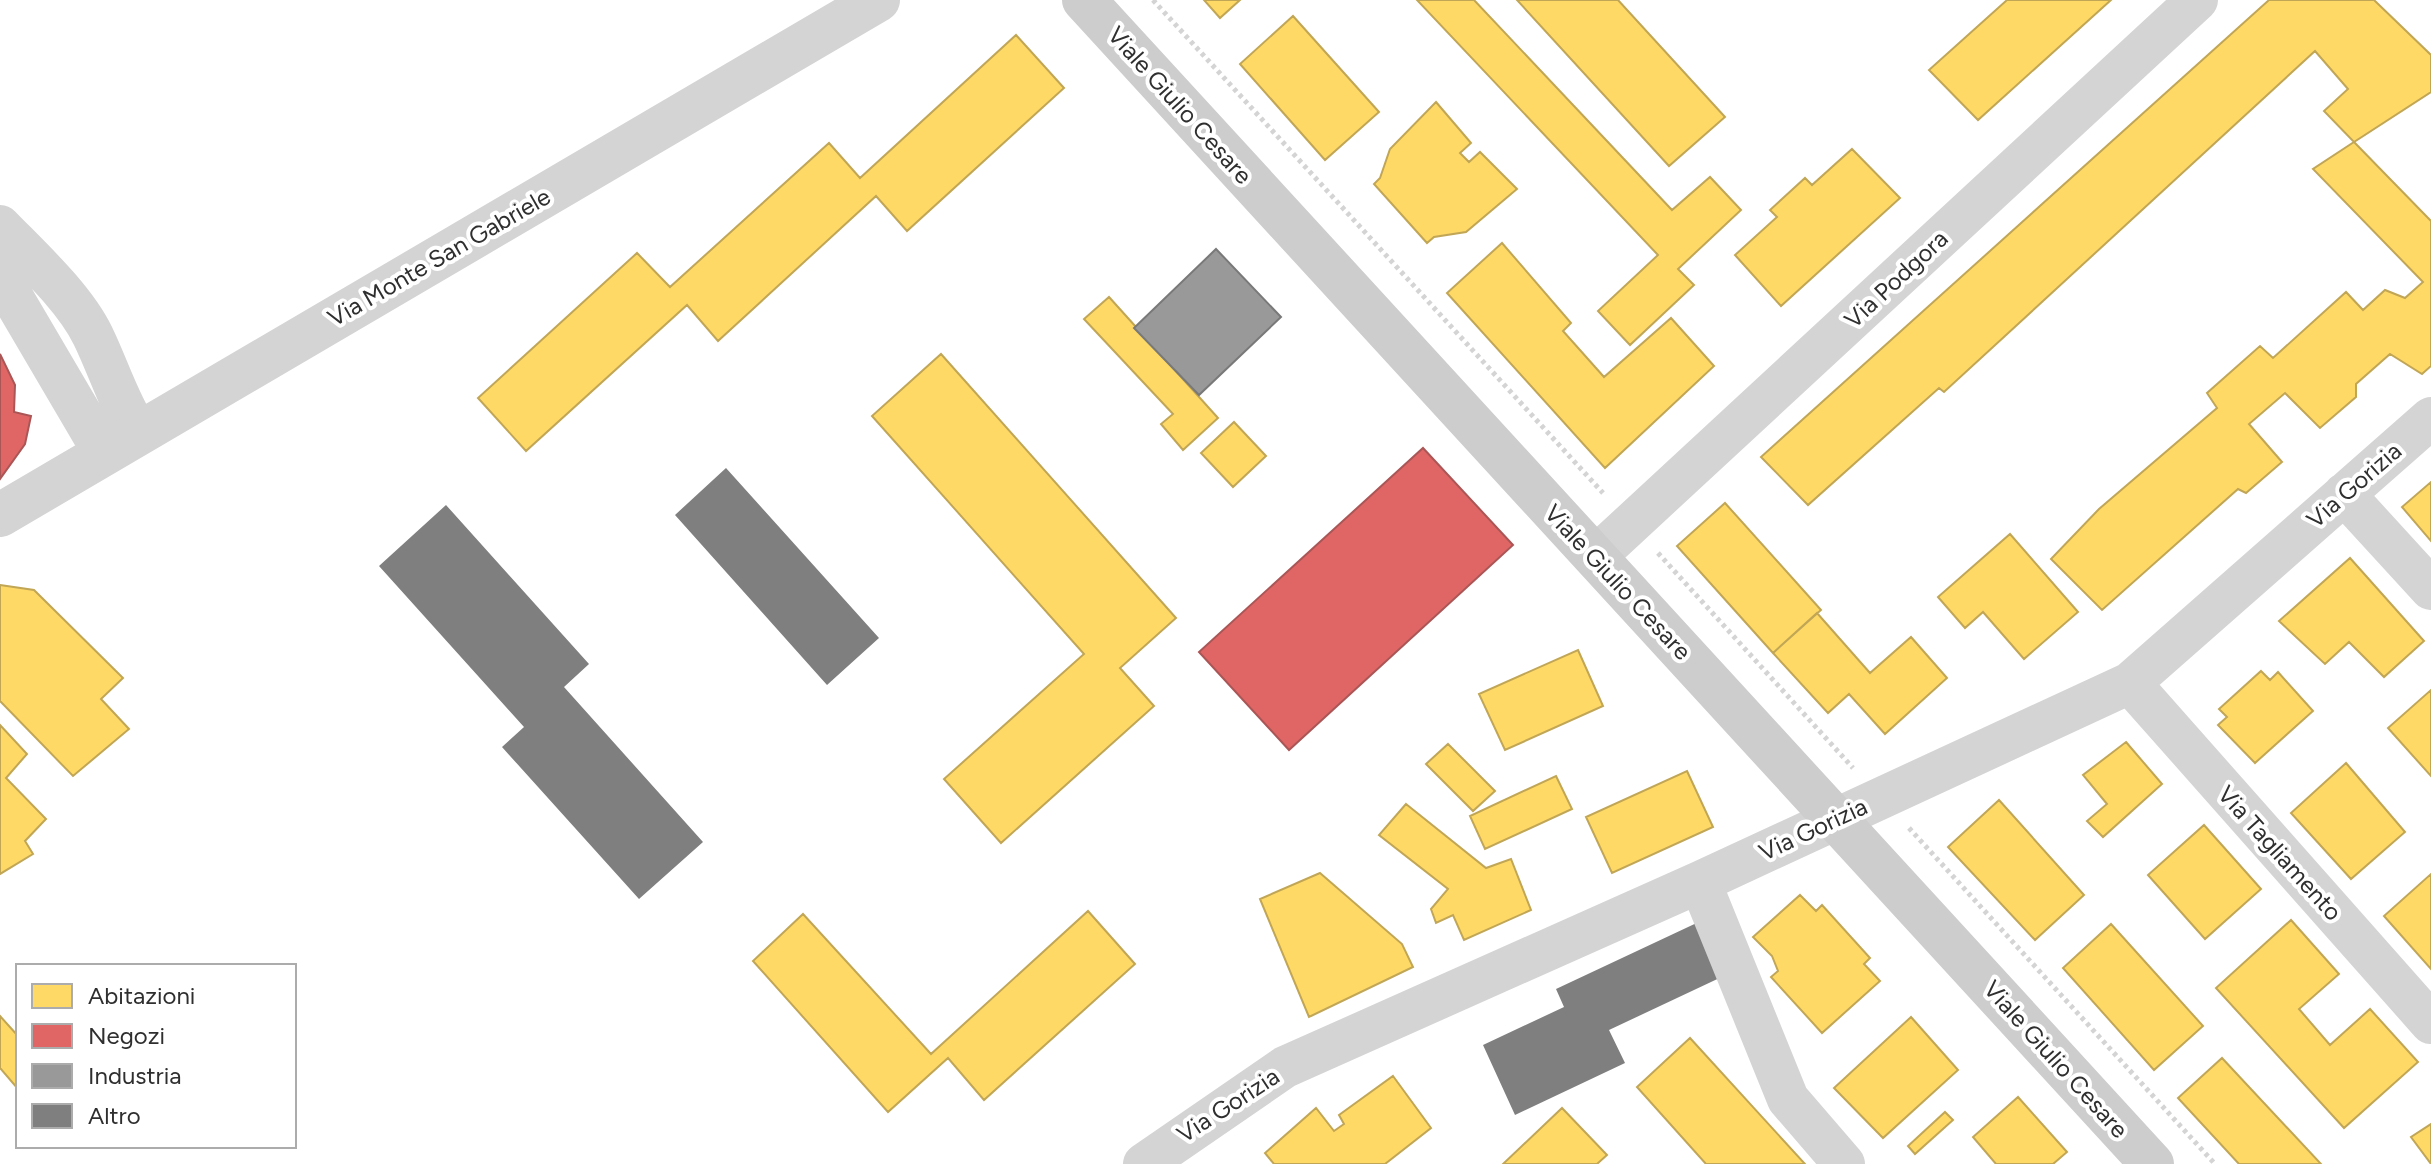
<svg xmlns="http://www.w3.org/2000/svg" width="2431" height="1164" font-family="Figtree,sans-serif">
<rect width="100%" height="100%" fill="#fff"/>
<path fill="#ffd966" stroke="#c1a656" stroke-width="2" d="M 1204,0 L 1240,0 L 1220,18 Z
M 1417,0 L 1474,0 L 1672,210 L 1710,177 L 1741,210 L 1678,269 L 1694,285 L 1630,345 L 1598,311 L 1658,255 Z
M 1517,0 L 1618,0 L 1725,117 L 1669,166 Z
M 2007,0 L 2111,0 L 1978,120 L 1929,70 Z
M 2269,0 L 2374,0 L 2431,55 L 2431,92 L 2354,142 L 2324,111 L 2348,89 L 2315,51 L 1944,392 L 1939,388 L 1808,505 L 1761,457 Z
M 1293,16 L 1379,112 L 1325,160 L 1240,64 Z
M 1016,35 L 1064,88 L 907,231 L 876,196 L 718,341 L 687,305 L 526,451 L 478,398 L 637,253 L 670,287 L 829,143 L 860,178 Z
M 1436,102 L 1471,143 L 1460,153 L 1469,162 L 1480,152 L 1517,189 L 1466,232 L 1434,237 L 1427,243 L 1374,184 L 1380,178 L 1390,149 Z
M 2354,142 L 2431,221 L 2431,366 L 2422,374 L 2390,354 L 2356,384 L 2356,397 L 2320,428 L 2285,393 L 2249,424 L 2282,462 L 2246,493 L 2238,489 L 2102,610 L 2051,559 L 2099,509 L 2217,408 L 2207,393 L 2260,346 L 2273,358 L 2346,292 L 2363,310 L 2385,290 L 2405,298 L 2423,282 L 2313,169 Z
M 1852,149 L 1900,198 L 1781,306 L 1735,255 L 1777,217 L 1770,210 L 1805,178 L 1812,185 Z
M 1502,243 L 1571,323 L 1563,331 L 1604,377 L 1671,318 L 1714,366 L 1605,468 L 1447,293 Z
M 1109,297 L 1218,418 L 1183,450 L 1161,424 L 1173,414 L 1084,319 Z
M 941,354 L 1176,618 L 1120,668 L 1154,706 L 1001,843 L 944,779 L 1084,654 L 872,416 Z
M 1234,422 L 1266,456 L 1233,487 L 1201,453 Z
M 2431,482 L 2431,541 L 2402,507 Z
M 1725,503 L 1821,610 L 1773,653 L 1677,546 Z
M 2010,534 L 2078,612 L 2024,659 L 1983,612 L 1965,628 L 1938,597 Z
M 2350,558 L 2424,641 L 2384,677 L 2349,642 L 2325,664 L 2279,621 Z
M 0,585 L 34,590 L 123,678 L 101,699 L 129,729 L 73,776 L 0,701 Z
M 1817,613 L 1870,673 L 1911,637 L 1947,678 L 1885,734 L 1849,694 L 1828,713 L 1773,653 Z
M 1578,650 L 1603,706 L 1505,750 L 1479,694 Z
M 2261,671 L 2270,680 L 2278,672 L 2313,711 L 2255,763 L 2218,725 L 2227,717 L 2219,709 Z
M 2431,690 L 2431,776 L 2388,728 Z
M 0,725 L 27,754 L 6,778 L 46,819 L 25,841 L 33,854 L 0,874 Z
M 2126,742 L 2162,784 L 2103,837 L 2087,821 L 2107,804 L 2083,775 Z
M 1448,744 L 1495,791 L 1473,811 L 1426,764 Z
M 2346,763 L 2405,832 L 2351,879 L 2291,813 Z
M 1687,771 L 1713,827 L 1612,873 L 1586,817 Z
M 1556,776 L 1572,809 L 1485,849 L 1470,816 Z
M 1999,800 L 2084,895 L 2035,940 L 1948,847 Z
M 1406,804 L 1486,868 L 1511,859 L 1531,910 L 1464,940 L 1453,915 L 1436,923 L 1431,909 L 1448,889 L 1379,835 Z
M 2204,825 L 2261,889 L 2205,939 L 2148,875 Z
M 1320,873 L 1402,944 L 1413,967 L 1309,1017 L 1260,899 Z
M 2431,874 L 2431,969 L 2384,916 Z
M 1800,895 L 1816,911 L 1822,905 L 1870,958 L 1864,964 L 1880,981 L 1822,1033 L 1771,977 L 1778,971 L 1772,956 L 1753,937 Z
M 1088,911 L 1135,964 L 984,1100 L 948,1058 L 888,1112 L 753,961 L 803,914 L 931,1054 Z
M 2291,920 L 2339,974 L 2299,1009 L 2330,1045 L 2370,1009 L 2418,1062 L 2344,1128 L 2216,988 Z
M 2111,924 L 2203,1026 L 2154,1070 L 2063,968 Z
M 0,1016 L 18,1036 L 18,1089 L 0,1068 Z
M 1911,1017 L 1958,1070 L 1883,1138 L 1834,1088 Z
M 1690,1038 L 1805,1164 L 1706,1164 L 1637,1087 Z
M 2222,1058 L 2321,1164 L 2239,1164 L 2178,1098 Z
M 1393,1076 L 1431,1128 L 1385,1164 L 1274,1164 L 1265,1153 L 1316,1108 L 1334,1131 L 1344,1124 L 1339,1115 Z
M 2018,1097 L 2067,1152 L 2053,1164 L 1996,1164 L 1973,1137 Z
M 1562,1108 L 1607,1155 L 1597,1164 L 1503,1164 Z
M 1945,1112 L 1953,1120 L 1915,1154 L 1908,1146 Z
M 2431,1124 L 2431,1164 L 2411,1137 Z"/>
<path fill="#e06666" stroke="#ab5656" stroke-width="2" d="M 0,354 L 15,385 L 14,412 L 31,416 L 25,444 L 0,479 Z
M 1423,448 L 1513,545 L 1289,750 L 1199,652 Z"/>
<path fill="#999" stroke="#797979" stroke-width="2" d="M 1216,249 L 1281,317 L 1199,395 L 1134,328 Z"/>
<path fill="#7f7f7f" d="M 726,468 L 879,638 L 827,685 L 675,515 Z
M 446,505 L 589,664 L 564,687 L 703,842 L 639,899 L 502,747 L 524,727 L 379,566 Z
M 1703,920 L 1728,974 L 1609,1030 L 1625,1063 L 1515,1115 L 1483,1045 L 1564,1007 L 1556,989 Z"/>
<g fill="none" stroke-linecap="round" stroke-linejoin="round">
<path stroke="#d4d4d4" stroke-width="5" stroke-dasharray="4 4" stroke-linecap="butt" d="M 1153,0 L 1603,493
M 1658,553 L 1853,768
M 1909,828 L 2215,1164"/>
<path stroke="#d4d4d4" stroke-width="42" d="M 0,226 C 30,257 74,297 93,336 C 109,369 118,401 138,432
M 0,276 L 104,453
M 2344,494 L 2431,589
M 1595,557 L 2197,0
M 2130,683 L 2431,1023
M 1700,882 L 1788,1099 L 1844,1164
M 1144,1164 L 1285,1067 L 1700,882 L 2130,683 L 2431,418"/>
<path stroke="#d4d4d4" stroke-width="44" d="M 0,515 L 878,0"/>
<path stroke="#cdcdcd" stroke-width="44" d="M 1084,0 L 2152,1164"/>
</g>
<g text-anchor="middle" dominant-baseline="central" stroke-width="8" stroke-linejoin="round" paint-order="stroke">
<g font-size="24" fill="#2f2f2f" stroke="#fff">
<text transform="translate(1180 105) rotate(48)">Viale Giulio Cesare</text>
<text transform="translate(439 257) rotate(-30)">Via Monte San Gabriele</text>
<text transform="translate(1896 279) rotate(-43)">Via Podgora</text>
<text transform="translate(2354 485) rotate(-41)">Via Gorizia</text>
<text transform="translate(1618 582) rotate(47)">Viale Giulio Cesare</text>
<text transform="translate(1813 829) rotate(-25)">Via Gorizia</text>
<text transform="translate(2280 853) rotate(48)">Via Tagliamento</text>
<text transform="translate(2056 1059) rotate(48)">Viale Giulio Cesare</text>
<text transform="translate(1228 1105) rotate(-33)">Via Gorizia</text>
</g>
</g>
<rect x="16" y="964" width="280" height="184" fill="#ffffff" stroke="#acacac" stroke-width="2"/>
<rect x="32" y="984" width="40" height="24" fill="#ffd966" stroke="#acacac" stroke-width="2"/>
<text x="88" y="1004" font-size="24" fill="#2f2f2f">Abitazioni</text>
<rect x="32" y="1024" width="40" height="24" fill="#e06666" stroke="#acacac" stroke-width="2"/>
<text x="88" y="1044" font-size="24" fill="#2f2f2f">Negozi</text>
<rect x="32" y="1064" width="40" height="24" fill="#999999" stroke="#acacac" stroke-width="2"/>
<text x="88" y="1084" font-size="24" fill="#2f2f2f">Industria</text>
<rect x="32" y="1104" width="40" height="24" fill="#7f7f7f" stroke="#acacac" stroke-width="2"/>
<text x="88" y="1124" font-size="24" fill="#2f2f2f">Altro</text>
</svg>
